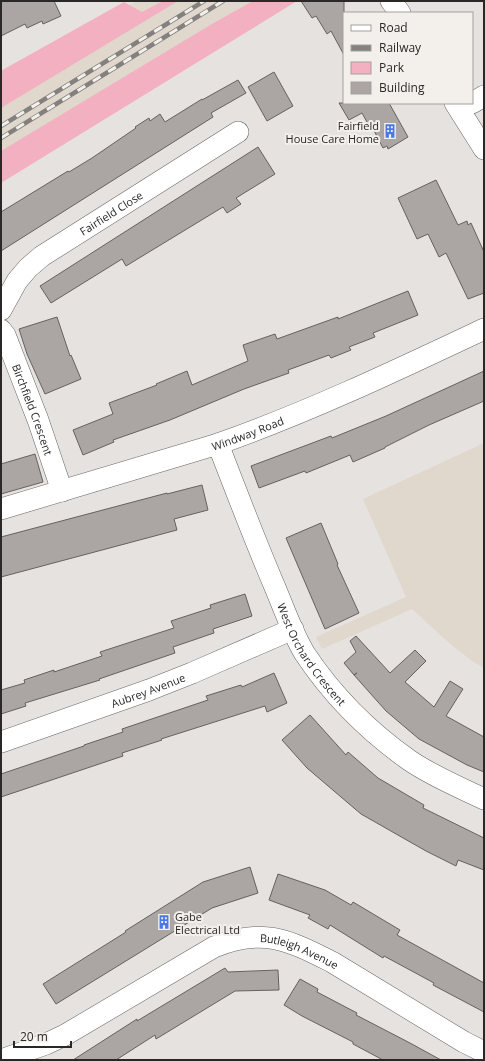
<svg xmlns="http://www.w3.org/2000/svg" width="485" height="1061" font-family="'Open Sans',sans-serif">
<rect width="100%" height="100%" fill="#e6e2df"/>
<path fill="#e0d7cd" d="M 137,1 L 273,1 L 1,169 L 1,83 Z
M 484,443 L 484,668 L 472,661 L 448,642 L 412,609 L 322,649 L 316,637 L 406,597 L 363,499 Z"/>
<path fill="#f2b0c0" d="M 163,1 L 178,1 L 1,108 L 1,71 L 6,68 L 124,2 L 142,12 Z
M 253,1 L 297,1 L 1,183 L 1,151 L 212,24 Z"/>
<path fill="#aba6a4" stroke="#66615f" d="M 1,1 L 54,1 L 61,16 L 43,24 L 42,21 L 27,28 L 25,24 L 1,36 Z
M 301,1 L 344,1 L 344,55 L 331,31 L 327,34 L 316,16 L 312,18 Z
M 274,72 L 293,106 L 267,121 L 248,87 Z
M 238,80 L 246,93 L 211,113 L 213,117 L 1,251 L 1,212 L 68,171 L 69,172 L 92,158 L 136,128 L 135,127 L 149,118 L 150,121 L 160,114 L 165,122 L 202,99 L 202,100 Z
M 339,103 L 389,103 L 408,137 L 388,149 L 387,146 L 383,148 L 370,123 L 368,124 L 362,113 L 349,120 Z
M 258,147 L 275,174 L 236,198 L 241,204 L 227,213 L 223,207 L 126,266 L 122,259 L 51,303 L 40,286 Z
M 436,180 L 458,225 L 467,221 L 468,225 L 471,223 L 484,252 L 484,293 L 468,299 L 446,253 L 439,257 L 428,234 L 417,239 L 398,198 Z
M 408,291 L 418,315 L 373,333 L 375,337 L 349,347 L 351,350 L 331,358 L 329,355 L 288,370 L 289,373 L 244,389 L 170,420 L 113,440 L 114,442 L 83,455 L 73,430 L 113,414 L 109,403 L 157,385 L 156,384 L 187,371 L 192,385 L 248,361 L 243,345 L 275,334 L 277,339 L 338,317 L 338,319 Z
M 57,317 L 70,356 L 71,355 L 81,379 L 45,394 L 27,354 L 19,329 Z
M 484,371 L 484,401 L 429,425 L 385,447 L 385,448 L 353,462 L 350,455 L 306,473 L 305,471 L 259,488 L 251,466 L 331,436 L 332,438 L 386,416 Z
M 35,454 L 43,482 L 1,494 L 1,464 Z
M 202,485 L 208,510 L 174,519 L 177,530 L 1,577 L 1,537 L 167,493 L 167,494 Z
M 321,523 L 338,564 L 337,565 L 359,613 L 325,629 L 286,538 Z
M 245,594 L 252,616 L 213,629 L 214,633 L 173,647 L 175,653 L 99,679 L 100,680 L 25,703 L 26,706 L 1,714 L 1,690 L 25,683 L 24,680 L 54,670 L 54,672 L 102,656 L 100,652 L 174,628 L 171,621 L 211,608 L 210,605 Z
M 356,636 L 390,673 L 415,650 L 426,661 L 405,682 L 434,707 L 450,681 L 463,689 L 446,716 L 484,737 L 484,772 L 467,765 L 419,739 L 386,711 L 354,675 L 357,673 L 354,675 L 344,663 L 356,652 L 350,641 Z
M 274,673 L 287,703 L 267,712 L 265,706 L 161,739 L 162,740 L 122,753 L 123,756 L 1,797 L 1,774 L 84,746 L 84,745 L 123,732 L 122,729 L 208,700 L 206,696 L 241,685 L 242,687 Z
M 310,715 L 346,755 L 348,752 L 378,778 L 424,805 L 423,808 L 484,838 L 484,870 L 458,860 L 456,866 L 426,851 L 361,814 L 307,768 L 282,740 Z
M 250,867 L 258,893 L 212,908 L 56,1004 L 43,984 L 126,932 L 125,931 L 203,882 Z
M 278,874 L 325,890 L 351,905 L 353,902 L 400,930 L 397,935 L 484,983 L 484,1012 L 433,985 L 434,983 L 384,956 L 383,958 L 330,925 L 328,929 L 308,918 L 310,915 L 269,900 Z
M 225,968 L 228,972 L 278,970 L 279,990 L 235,991 L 156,1039 L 155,1035 L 116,1060 L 73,1060 L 137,1019 L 137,1021 Z
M 300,979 L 318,989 L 317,992 L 357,1013 L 356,1015 L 410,1043 L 441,1060 L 383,1060 L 353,1044 L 353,1042 L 302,1016 L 284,1005 Z"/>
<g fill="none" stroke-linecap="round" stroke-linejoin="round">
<defs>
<g id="minor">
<path d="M 391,1 L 400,13"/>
<path d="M 455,103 L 484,149"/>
<path d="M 472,103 L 484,96"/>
<path id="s1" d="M 1,310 L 17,281 L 28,268 L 42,256 L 238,132"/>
<path id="s2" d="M 1,330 L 5,335 L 38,420 L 62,491"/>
<path id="s3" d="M 218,444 C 236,491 254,538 274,585 C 284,608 292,633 305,654 C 333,696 368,731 409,760 C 432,776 459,787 484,799"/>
<path id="s4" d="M 1,509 L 218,444 C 309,412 397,370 484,329"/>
<path id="s5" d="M 1,742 L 149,690 L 192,673 L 293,629"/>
<path id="s6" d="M 1,1060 L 46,1044 L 65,1035 L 214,947 C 263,927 288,940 332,962 L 464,1042 L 484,1052"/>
</g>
</defs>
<use href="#minor" stroke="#6a6763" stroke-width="22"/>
<use href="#minor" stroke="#fff" stroke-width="21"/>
<defs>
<path id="rail" d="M 1,126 L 204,1
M 1,138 L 223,1"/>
</defs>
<use href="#rail" stroke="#83807e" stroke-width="4.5"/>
<use href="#rail" stroke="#f3f0ec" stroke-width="3" stroke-dasharray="9" stroke-linecap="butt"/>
</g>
<defs>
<symbol id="building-bare" viewBox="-9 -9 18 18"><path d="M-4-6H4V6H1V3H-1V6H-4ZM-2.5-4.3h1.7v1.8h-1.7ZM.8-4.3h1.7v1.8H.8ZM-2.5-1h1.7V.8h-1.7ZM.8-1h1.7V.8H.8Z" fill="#4978ea" stroke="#f3f0ec" stroke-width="2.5" paint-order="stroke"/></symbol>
</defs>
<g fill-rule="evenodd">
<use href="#building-bare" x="380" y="121" width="20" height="20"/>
<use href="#building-bare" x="154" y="912" width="20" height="20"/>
</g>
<g text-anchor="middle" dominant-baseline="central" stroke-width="4" stroke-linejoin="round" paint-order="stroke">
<g font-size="11" fill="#2a2827" stroke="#f3f0ec" text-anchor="end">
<text x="379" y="125">Fairfield<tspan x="379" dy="13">House Care Home</tspan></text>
<text x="175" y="916" text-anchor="start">Gabe<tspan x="175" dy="13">Electrical Ltd</tspan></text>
</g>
<g font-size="11" fill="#2a2827" stroke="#f3f0ec">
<text stroke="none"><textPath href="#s1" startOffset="150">Fairfield Close</textPath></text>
<text stroke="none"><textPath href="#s2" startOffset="86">Birchfield Crescent</textPath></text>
<text stroke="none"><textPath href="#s4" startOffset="258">Windway Road</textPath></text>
<text stroke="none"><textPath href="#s3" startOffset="231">West Orchard Crescent</textPath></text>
<text stroke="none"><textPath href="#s5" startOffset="156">Aubrey Avenue</textPath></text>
<text stroke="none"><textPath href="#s6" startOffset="331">Butleigh Avenue</textPath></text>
</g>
</g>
<rect width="485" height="1061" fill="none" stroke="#2a2827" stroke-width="4"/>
<rect x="343" y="12" width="130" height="92" fill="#f3f0ec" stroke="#a3a09d"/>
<rect x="351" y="25" width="20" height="6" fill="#ffffff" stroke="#a3a09d"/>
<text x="379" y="32" font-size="12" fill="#2a2827">Road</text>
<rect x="351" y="45" width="20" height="6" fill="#83807e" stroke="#a3a09d"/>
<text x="379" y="52" font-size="12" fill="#2a2827">Railway</text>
<rect x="351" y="62" width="20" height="12" fill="#f2b0c0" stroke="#a3a09d"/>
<text x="379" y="72" font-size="12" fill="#2a2827">Park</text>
<rect x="351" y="82" width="20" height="12" fill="#aba6a4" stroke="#a3a09d"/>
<text x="379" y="92" font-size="12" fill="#2a2827">Building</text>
<path d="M14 1041v6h57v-6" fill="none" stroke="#2a2827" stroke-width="2"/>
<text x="20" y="1041" font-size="12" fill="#2a2827" stroke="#f3f0ec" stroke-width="3" paint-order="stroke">20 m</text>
</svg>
